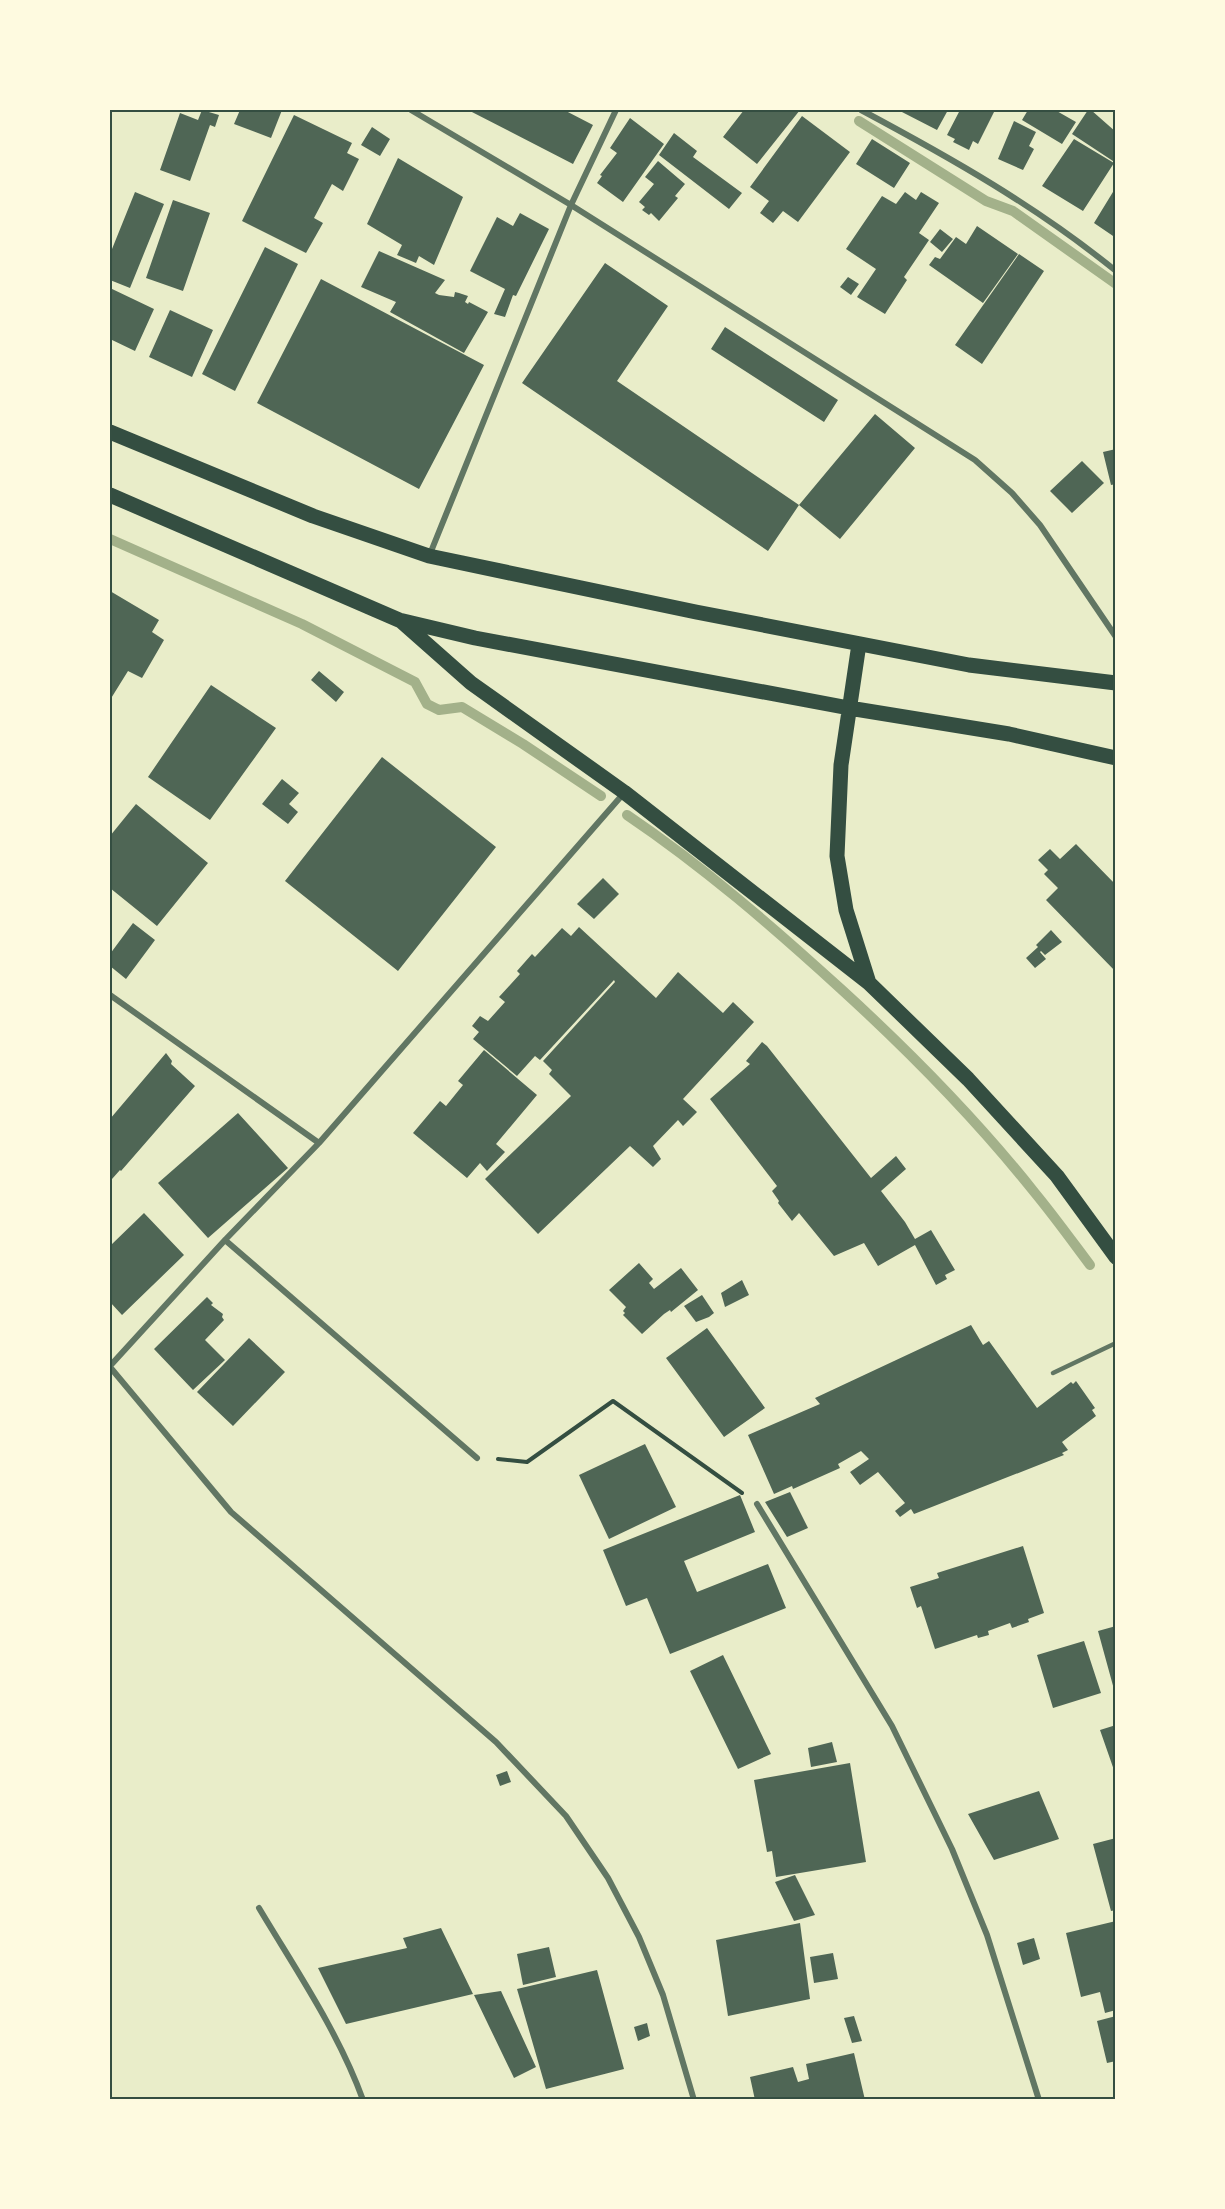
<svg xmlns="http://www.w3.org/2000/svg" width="1225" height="2209" font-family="Raleway,sans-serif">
<rect width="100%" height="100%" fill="#e9edc9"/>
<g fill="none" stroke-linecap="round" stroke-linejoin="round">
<path stroke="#a3b18a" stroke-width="10" d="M 859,121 L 986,201 L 1013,211 L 1116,284
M 110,539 L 302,624 L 415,682 L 427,704 L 439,710 L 462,707 L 523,744 L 601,796
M 627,815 C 704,867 773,927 841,989 C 910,1052 977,1120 1035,1193 C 1054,1216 1072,1241 1090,1265"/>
</g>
<path fill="#4f6655" d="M 202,110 L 219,115 L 215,127 L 210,125 L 190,181 L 160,170 L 180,113 L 198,120 Z
M 240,110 L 282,110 L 271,138 L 234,124 Z
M 468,110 L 564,110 L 593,125 L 573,164 Z
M 744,110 L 800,110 L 757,164 L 723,137 Z
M 900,110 L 948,110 L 937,130 L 900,111 Z
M 960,110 L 995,110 L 978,144 L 973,141 L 969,150 L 953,142 L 955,139 L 947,135 Z
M 1028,110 L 1055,110 L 1076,122 L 1062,144 L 1022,120 Z
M 1088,110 L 1091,110 L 1116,132 L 1116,163 L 1072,134 Z
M 294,115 L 352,143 L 347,153 L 359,159 L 343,191 L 332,184 L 314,218 L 323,223 L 306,253 L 242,221 Z
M 802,116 L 850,152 L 798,222 L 783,211 L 773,223 L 760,213 L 769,201 L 750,187 Z
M 630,118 L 664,144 L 623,202 L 597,183 L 602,176 L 600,175 L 617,153 L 610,148 Z
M 1014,121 L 1036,132 L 1029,146 L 1034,149 L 1023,170 L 998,159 Z
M 372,127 L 390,139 L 380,156 L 361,145 Z
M 674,133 L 697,151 L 693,157 L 742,193 L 729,209 L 659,155 Z
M 872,139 L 910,163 L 894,188 L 856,164 Z
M 1074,139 L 1114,163 L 1083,211 L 1042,186 Z
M 398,158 L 463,197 L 434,265 L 419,256 L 416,263 L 397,255 L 402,245 L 367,224 Z
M 658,161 L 685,184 L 675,196 L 678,198 L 659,221 L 651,213 L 649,215 L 642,210 L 645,207 L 639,202 L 654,184 L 645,177 Z
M 1116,187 L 1116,238 L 1094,223 Z
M 135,192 L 164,204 L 130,288 L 110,280 L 110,254 Z
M 905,192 L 916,200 L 921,192 L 939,203 L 919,233 L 929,240 L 904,277 L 907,280 L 885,314 L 857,297 L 876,269 L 846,249 L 882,196 L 896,204 Z
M 173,200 L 210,213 L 183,291 L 146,278 Z
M 520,213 L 549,229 L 516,296 L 513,295 L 505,317 L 494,314 L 505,289 L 470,271 L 497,217 L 513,226 Z
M 977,226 L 1018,254 L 983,303 L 929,265 L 935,257 L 940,259 L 956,237 L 966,244 Z
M 940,229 L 953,239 L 942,252 L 930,242 Z
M 265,247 L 298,264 L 235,391 L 202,374 Z
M 379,251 L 445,280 L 435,293 L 439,295 L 454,297 L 455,292 L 459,293 L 468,296 L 465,302 L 468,304 L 469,302 L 488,312 L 464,353 L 390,312 L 396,302 L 361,287 Z
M 1019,254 L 1044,271 L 982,364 L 955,345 Z
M 605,263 L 668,306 L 617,381 L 799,505 L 768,551 L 522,383 Z
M 848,277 L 859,284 L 851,295 L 840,287 Z
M 321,279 L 484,365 L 419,489 L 257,403 Z
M 110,288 L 154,309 L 135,351 L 110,339 Z
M 170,310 L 213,330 L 192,377 L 149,357 Z
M 725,327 L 838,400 L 824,422 L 711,349 Z
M 875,414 L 915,448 L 840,539 L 799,505 Z
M 1116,449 L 1116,484 L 1111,485 L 1103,452 Z
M 1082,461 L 1104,483 L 1072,513 L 1050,491 Z
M 110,591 L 159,620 L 152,632 L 164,640 L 142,678 L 128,671 L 110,700 Z
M 319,671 L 344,692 L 336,702 L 311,680 Z
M 211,685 L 276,728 L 210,820 L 148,777 Z
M 382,757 L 496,847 L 398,971 L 285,881 Z
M 282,779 L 299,793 L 289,804 L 298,812 L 288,824 L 262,804 Z
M 136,804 L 208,863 L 157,926 L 110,888 L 110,836 Z
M 1076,844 L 1116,885 L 1116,972 L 1046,900 L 1058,888 L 1044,874 L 1048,870 L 1038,860 L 1050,849 L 1060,859 Z
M 603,878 L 619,894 L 594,919 L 577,904 Z
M 133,923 L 155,940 L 126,979 L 110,966 L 110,954 Z
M 579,927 L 656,998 L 678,972 L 723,1013 L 733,1002 L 754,1022 L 683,1099 L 697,1112 L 683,1126 L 678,1120 L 653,1146 L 661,1159 L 653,1167 L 630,1146 L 538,1234 L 485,1179 L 571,1096 L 549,1074 L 552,1070 L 543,1061 L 615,982 L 614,980 L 540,1060 L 535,1056 L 517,1076 L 473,1039 L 479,1032 L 472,1026 L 480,1016 L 488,1021 L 505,1002 L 499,997 L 520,974 L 517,971 L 532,954 L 535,957 L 562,928 L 571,936 Z
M 1051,930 L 1062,942 L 1045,955 L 1041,951 L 1040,952 L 1046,959 L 1035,968 L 1026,958 L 1038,947 L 1036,945 Z
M 762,1042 L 767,1046 L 871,1178 L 896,1156 L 906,1169 L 881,1191 L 905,1222 L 915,1239 L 931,1230 L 955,1270 L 945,1275 L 947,1279 L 936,1285 L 915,1245 L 878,1266 L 864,1243 L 834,1256 L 799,1213 L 792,1221 L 778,1203 L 779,1201 L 772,1191 L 777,1186 L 710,1099 L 750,1064 L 746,1061 Z
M 484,1050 L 537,1095 L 496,1144 L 505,1152 L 487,1171 L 480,1163 L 467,1178 L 413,1133 L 440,1101 L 446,1106 L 463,1085 L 458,1081 Z
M 166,1053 L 172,1061 L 171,1064 L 195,1086 L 121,1171 L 120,1170 L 112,1179 L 110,1177 L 110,1119 Z
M 238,1113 L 288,1168 L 208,1238 L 158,1183 Z
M 144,1213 L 184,1255 L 122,1315 L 110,1302 L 110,1246 Z
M 639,1263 L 653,1279 L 649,1283 L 654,1289 L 681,1268 L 698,1290 L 671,1312 L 670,1310 L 664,1314 L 642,1334 L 623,1315 L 625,1313 L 623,1311 L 626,1307 L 609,1290 Z
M 742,1280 L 749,1295 L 725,1307 L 721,1293 Z
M 702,1295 L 714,1313 L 709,1317 L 696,1322 L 684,1306 Z
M 207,1297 L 213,1303 L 211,1305 L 223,1314 L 222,1317 L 224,1320 L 205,1340 L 225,1360 L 193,1390 L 154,1349 Z
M 971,1325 L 983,1345 L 989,1341 L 1037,1408 L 1071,1382 L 1073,1384 L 1076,1381 L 1095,1408 L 1092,1410 L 1096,1416 L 1062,1442 L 1068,1450 L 1062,1453 L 1064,1455 L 914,1514 L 911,1509 L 900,1517 L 895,1511 L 905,1503 L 878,1472 L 860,1485 L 850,1472 L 869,1459 L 861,1451 L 838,1464 L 840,1468 L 793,1489 L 792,1486 L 774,1494 L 748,1435 L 820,1404 L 815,1398 Z
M 707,1328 L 765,1408 L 724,1437 L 666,1358 Z
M 249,1338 L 285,1372 L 233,1426 L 197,1392 Z
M 645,1444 L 676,1507 L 609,1539 L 579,1475 Z
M 790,1492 L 808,1528 L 787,1537 L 765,1502 Z
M 740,1495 L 755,1532 L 684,1561 L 697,1592 L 768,1564 L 786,1608 L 670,1654 L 647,1598 L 626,1606 L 603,1550 Z
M 1023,1546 L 1044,1613 L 1028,1619 L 1029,1622 L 1012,1628 L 1010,1623 L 988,1631 L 989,1635 L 978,1638 L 977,1635 L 935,1649 L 921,1606 L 917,1608 L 910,1587 L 939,1578 L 937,1573 Z
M 1116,1626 L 1116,1693 L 1115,1693 L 1098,1631 Z
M 1084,1641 L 1101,1693 L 1053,1708 L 1037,1655 Z
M 723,1655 L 771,1754 L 738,1769 L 690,1671 Z
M 1116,1725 L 1116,1773 L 1115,1773 L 1100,1730 Z
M 832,1742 L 837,1762 L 811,1767 L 808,1748 Z
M 850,1763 L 866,1862 L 776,1877 L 772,1851 L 767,1852 L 754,1780 Z
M 507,1771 L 511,1782 L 500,1786 L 496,1775 Z
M 1039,1791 L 1059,1839 L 994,1860 L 968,1814 Z
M 1116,1838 L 1116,1910 L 1111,1911 L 1093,1844 Z
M 795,1875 L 815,1915 L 794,1921 L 775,1882 Z
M 1116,1921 L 1116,2010 L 1105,2013 L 1100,1992 L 1081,1997 L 1066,1933 Z
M 800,1923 L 810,1999 L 728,2016 L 716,1940 Z
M 441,1928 L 473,1994 L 346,2024 L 318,1968 L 407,1948 L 403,1938 Z
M 1034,1938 L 1040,1959 L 1023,1965 L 1017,1943 Z
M 549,1947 L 556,1977 L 523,1985 L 517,1954 Z
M 833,1953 L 838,1979 L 814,1983 L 810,1957 Z
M 597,1970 L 624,2069 L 546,2089 L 517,1989 Z
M 501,1991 L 536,2067 L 514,2078 L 474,1995 Z
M 854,2016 L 862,2041 L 852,2043 L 844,2018 Z
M 1116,2016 L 1116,2061 L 1107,2063 L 1097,2021 Z
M 647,2023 L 650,2036 L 638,2041 L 634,2027 Z
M 854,2053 L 865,2100 L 755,2100 L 750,2077 L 793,2067 L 798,2082 L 809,2079 L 806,2064 Z"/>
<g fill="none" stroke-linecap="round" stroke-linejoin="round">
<path stroke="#344e41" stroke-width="4" d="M 498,1459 L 527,1462 L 613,1401 L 742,1493"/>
<path stroke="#617663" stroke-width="4.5" d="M 1053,1373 L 1116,1343"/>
<path stroke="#617663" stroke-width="6" d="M 411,110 L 571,205 L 975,460 L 1012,493 L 1040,525 L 1116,637
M 861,110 C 951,158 1036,206 1116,271
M 430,554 L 571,205 L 616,110
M 110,995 L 319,1143
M 225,1240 L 477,1458
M 110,1366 L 225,1240 L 319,1143 L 624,793
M 110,1367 L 231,1512 L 496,1742 L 566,1816 L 608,1878 L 639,1937 L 663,1995 L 694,2100
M 757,1504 L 892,1726 L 952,1849 L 987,1935 L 1039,2100
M 259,1908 C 296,1970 338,2031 363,2100"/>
<path stroke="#344e41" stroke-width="15" d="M 110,432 L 313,516 L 429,556 L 696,612 L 969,665 L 1116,683
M 110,495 L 399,620 L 475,638 L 849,708 L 1009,734 L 1116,758
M 402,622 L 471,683 L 624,792 L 869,983 L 968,1079 L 1057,1176 L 1116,1257
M 859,644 L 841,765 L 837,856 L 846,910 L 869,983"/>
</g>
<rect width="1225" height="2209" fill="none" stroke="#fefae0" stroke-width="222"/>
<rect x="111" y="111" width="1003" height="1987" fill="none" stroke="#344e41" stroke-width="2"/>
</svg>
